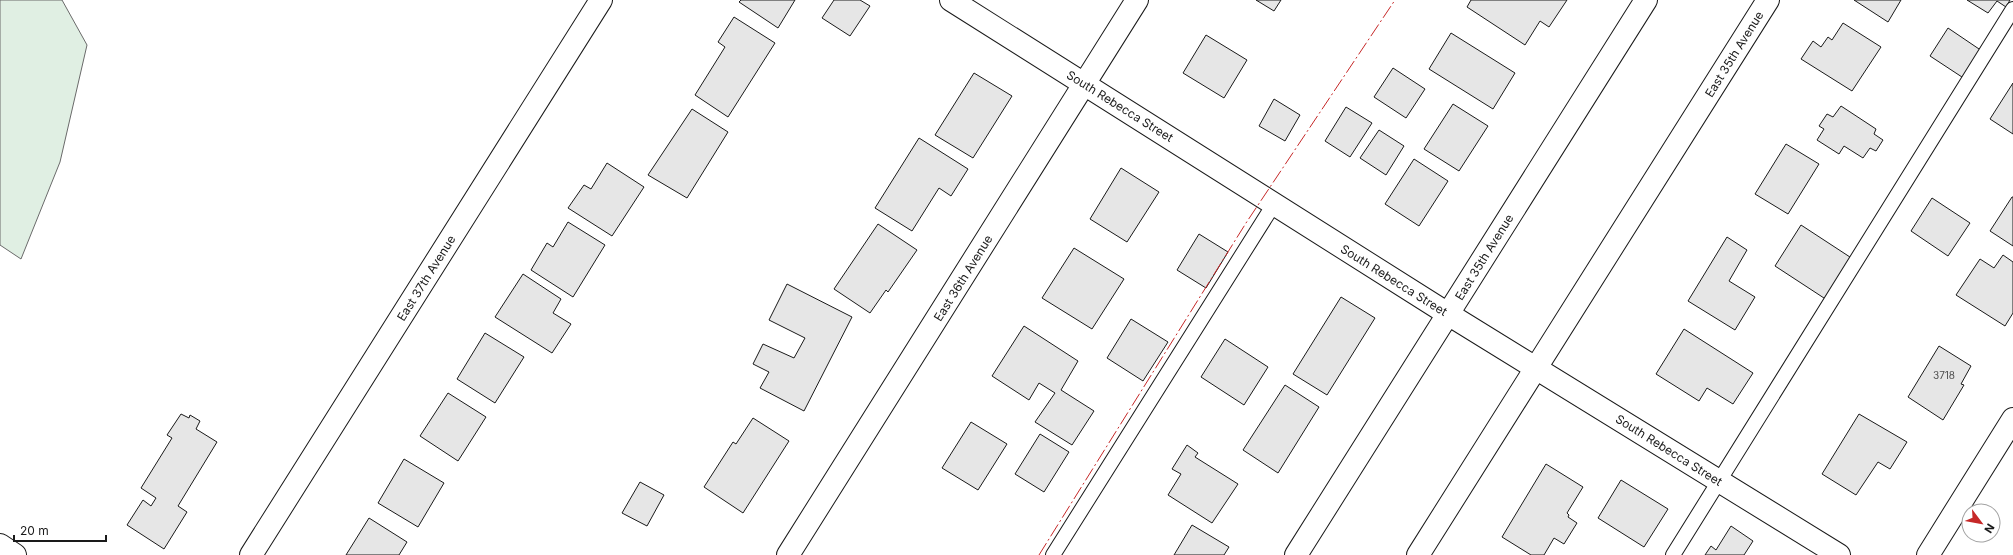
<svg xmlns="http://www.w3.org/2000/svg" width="2013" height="555" font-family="Inter,sans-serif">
<rect width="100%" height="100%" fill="#fff"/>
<path fill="#e0efe3" stroke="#6a6a6a" d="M 0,0 L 62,0 L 87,45 L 60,162 L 21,259 L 0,245 Z"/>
<path fill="#e6e6e6" stroke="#1a1a1a" d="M 741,0 L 795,0 L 778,28 L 739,2 Z
M 834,0 L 860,0 L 870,6 L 850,36 L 822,18 Z
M 1256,0 L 1281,0 L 1274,11 Z
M 1471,0 L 1567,0 L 1549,27 L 1540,21 L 1525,45 L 1467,7 Z
M 1854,0 L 1901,0 L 1888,22 Z
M 1967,0 L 2010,0 L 2006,7 L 1997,1 L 1988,13 Z
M 734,17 L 775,43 L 728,117 L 695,95 L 725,47 L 718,42 Z
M 1843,23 L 1881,47 L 1852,91 L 1801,59 L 1813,41 L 1821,47 L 1828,37 L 1832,40 Z
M 1948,28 L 1982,51 L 1965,79 L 1930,56 Z
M 1451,33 L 1515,73 L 1493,109 L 1429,69 Z
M 1206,35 L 1247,60 L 1224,98 L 1183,73 Z
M 1393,68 L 1425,89 L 1406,118 L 1374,97 Z
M 974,73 L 1012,96 L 973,158 L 935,135 Z
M 2013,83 L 2013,134 L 1990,119 Z
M 1274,99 L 1300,115 L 1285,141 L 1259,126 Z
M 1453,104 L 1488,126 L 1459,171 L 1424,149 Z
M 1841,106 L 1876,129 L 1874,134 L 1883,140 L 1876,151 L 1870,148 L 1863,158 L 1844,146 L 1839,154 L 1817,140 L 1824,129 L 1819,126 L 1827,114 L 1833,117 Z
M 1346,107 L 1372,123 L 1350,157 L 1325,141 Z
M 692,109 L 728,132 L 687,198 L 648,175 Z
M 1379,130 L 1404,146 L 1386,175 L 1360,158 Z
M 919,138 L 968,169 L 951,196 L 939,188 L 912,231 L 875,208 Z
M 1786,144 L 1819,164 L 1788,214 L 1755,194 Z
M 1414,159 L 1448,181 L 1419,226 L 1385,204 Z
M 607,163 L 644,187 L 612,236 L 568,208 L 584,185 L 591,189 Z
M 1121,168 L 1159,192 L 1127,242 L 1090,219 Z
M 2012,197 L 2013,197 L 2013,246 L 1990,231 Z
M 1932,198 L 1970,223 L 1948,256 L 1911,231 Z
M 568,222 L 605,245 L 573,297 L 531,270 L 547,243 L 553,247 Z
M 878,224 L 917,250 L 888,292 L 886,290 L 870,313 L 834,289 Z
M 1801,225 L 1853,259 L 1827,300 L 1775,266 Z
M 1199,234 L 1228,252 L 1206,288 L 1177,270 Z
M 1727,237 L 1747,250 L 1729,281 L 1755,297 L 1735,330 L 1688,301 Z
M 1074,248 L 1124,279 L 1092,329 L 1042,298 Z
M 2003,255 L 2013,262 L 2013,313 L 2005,326 L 1956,295 L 1980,259 L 1994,268 Z
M 523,274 L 561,299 L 553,313 L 571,324 L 552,353 L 495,317 Z
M 787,284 L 852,317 L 804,411 L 760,388 L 769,372 L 753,364 L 763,344 L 794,358 L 805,338 L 769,320 Z
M 1341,297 L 1375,318 L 1327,395 L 1293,374 Z
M 1131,319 L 1168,342 L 1143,381 L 1107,358 Z
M 1024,326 L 1078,361 L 1061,390 L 1094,411 L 1072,445 L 1035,422 L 1055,393 L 1039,383 L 1029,400 L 992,376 Z
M 1684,329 L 1753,373 L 1733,404 L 1707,388 L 1699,401 L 1656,374 Z
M 485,333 L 524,357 L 495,403 L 457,379 Z
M 1225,339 L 1268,367 L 1244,405 L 1201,377 Z
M 1939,346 L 1971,366 L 1961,384 L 1964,385 L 1943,420 L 1908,397 Z
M 1285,385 L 1319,407 L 1278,473 L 1243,450 Z
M 448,393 L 486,417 L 458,461 L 420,436 Z
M 181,414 L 189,418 L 190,415 L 200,421 L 196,429 L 217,442 L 178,506 L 187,512 L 164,549 L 127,525 L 143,500 L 151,506 L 156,498 L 141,488 L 172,438 L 167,435 Z
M 1859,414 L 1907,442 L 1890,469 L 1878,462 L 1856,495 L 1822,474 Z
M 753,418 L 789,441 L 743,513 L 704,487 L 733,442 L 736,444 Z
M 971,422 L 1007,444 L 978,490 L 942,468 Z
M 1040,434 L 1069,452 L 1044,492 L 1015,474 Z
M 1187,445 L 1198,453 L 1195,457 L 1238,484 L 1212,523 L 1168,495 L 1181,474 L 1172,469 Z
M 404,459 L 444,483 L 418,527 L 378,503 Z
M 1546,464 L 1583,487 L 1567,513 L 1569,515 L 1568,517 L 1577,523 L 1564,544 L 1554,538 L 1544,555 L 1531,555 L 1502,537 Z
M 1621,480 L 1668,509 L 1644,547 L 1598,518 Z
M 640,482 L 664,495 L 647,526 L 622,513 Z
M 369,518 L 407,542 L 399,555 L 346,555 Z
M 1192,525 L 1229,547 L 1224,555 L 1174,555 Z
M 1731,526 L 1753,541 L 1744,555 L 1705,555 L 1711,546 L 1716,550 Z"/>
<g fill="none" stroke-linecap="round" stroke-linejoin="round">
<defs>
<path id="service" d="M 1053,555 L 1274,204
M 1673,555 L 2013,9"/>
<path id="minor" d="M 951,0 L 1448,314 L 1839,555
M 0,545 L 15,555
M 788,555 L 1137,0
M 1296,555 L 1646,0
M 1418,555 L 1768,0
M 1928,555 L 2013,419"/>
<path id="tertiary" d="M 251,555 L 601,0"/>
</defs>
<use href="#service" stroke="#1a1a1a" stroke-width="16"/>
<use href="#minor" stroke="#1a1a1a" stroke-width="24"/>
<use href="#tertiary" stroke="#1a1a1a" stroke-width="24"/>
<use href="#service" stroke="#fff" stroke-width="14"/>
<use href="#minor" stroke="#fff" stroke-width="22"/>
<use href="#tertiary" stroke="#fff" stroke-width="22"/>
<path stroke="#c62828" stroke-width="1" stroke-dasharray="14 3 2 3" stroke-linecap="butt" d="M 1039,555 L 1246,223 L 1395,0"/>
</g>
<g text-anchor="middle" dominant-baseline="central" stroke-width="3" stroke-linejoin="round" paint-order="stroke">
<g font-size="10" fill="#4d4d4d">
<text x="1944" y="375">3718</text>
</g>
<g font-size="12" fill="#1a1a1a" stroke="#fff">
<text transform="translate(1734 54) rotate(-58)">East 35th Avenue</text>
<text transform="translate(1120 106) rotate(32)">South Rebecca Street</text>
<text transform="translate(1484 257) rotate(-58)">East 35th Avenue</text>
<text transform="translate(426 278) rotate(-58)">East 37th Avenue</text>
<text transform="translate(963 278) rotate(-58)">East 36th Avenue</text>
<text transform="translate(1394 280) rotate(32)">South Rebecca Street</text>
<text transform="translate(1669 450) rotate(32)">South Rebecca Street</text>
</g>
</g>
<g transform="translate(1981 523) rotate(122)"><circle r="19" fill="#ffffff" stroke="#a3a3a3"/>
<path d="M0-3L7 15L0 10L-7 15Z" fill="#c62828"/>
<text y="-6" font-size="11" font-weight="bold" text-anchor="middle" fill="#1a1a1a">N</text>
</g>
<path d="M14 535v6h92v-6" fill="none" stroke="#1a1a1a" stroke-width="2"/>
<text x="20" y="535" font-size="12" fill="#1a1a1a" stroke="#ffffff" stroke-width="3" paint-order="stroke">20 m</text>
</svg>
